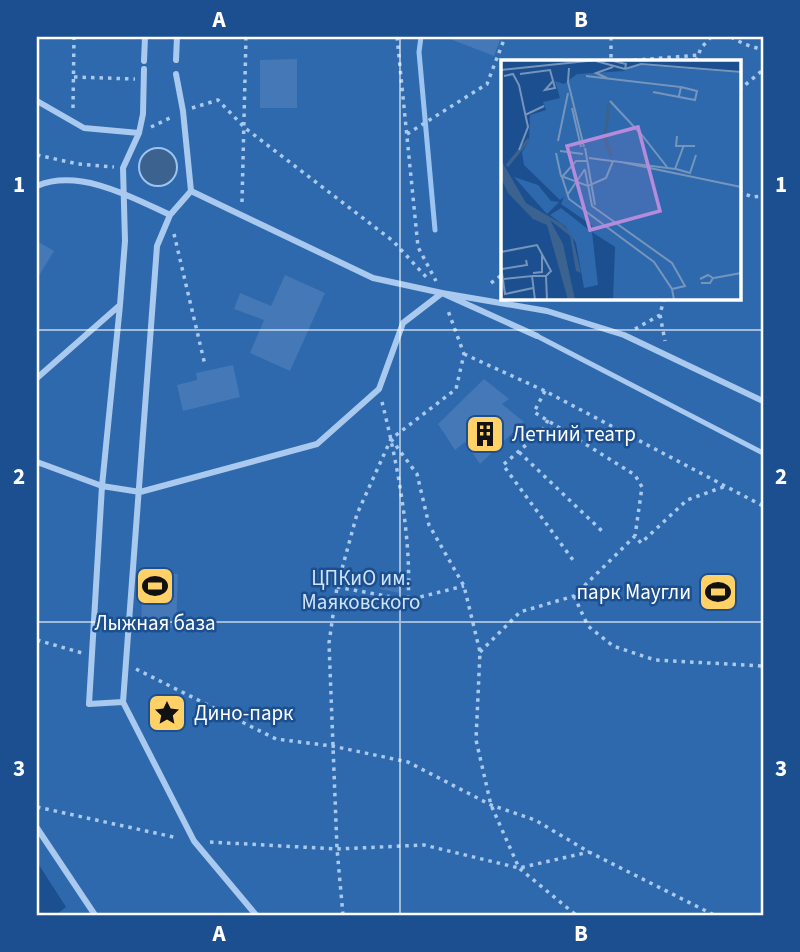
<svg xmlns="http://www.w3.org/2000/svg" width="800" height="952" font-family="'Source Sans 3',sans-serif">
<rect width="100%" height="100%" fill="#1b4f8f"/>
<path fill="#2e69ad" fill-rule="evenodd" d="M 37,37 L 763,37 L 763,915 L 56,915 L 66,907 L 37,862 ZM 503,61 L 739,61 L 739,298 L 503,298 Z"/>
<path fill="#3c6290" stroke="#9cc4f0" stroke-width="2" d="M139 167a19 19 0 1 1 38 0a19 19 0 1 1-38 0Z"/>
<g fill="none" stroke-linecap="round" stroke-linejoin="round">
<path stroke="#9cc4f0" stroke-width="5" d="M 421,37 L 419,52 L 435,230"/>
</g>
<path fill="#4478b7" d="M 445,37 L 501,37 L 494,56 Z
M 297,59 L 297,108 L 260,108 L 260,60 Z
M 37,241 L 54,251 L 37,279 Z
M 285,275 L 325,293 L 290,371 L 250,353 L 264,320 L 234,309 L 240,293 L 271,306 Z
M 233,365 L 240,397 L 183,411 L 177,385 L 197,380 L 196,373 Z
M 484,379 L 509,399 L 502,404 L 524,422 L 480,464 L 465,442 L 455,450 L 438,424 Z
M 383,571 L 403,575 L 400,593 L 380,589 Z
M 143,572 L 178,574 L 176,628 L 141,627 Z"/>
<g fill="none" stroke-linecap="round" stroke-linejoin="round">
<path stroke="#a9c9ee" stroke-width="3.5" stroke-dasharray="3.5 5" stroke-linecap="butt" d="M 397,37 L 418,247 L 436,281
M 611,37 L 611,61
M 731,37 L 744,44 L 763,50
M 625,61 L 699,55
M 696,61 L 701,48 L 711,37
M 74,77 L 135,79
M 739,90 L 763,70
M 73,108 L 74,37
M 192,108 L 218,100 L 245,128 L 393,241 L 428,279
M 151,127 L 172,117
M 407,134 L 487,84 L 505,37
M 37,155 L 78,164 L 114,167
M 739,191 L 752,197 L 763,196
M 242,202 L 246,37
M 174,234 L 205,365
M 491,283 L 503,274
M 660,315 L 665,341
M 635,329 L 660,315 L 664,298
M 464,354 L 545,391 L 763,506
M 545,391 L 534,412 L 635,475 L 642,487 L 635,536
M 382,402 C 397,461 412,540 408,600
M 548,420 L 542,431 L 503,465 L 573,560
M 391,439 L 417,474 L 429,525 L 464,586 L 480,652 L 476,740 L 491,805 L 519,868 L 576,915
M 519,452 L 603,532
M 337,587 L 408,600 L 464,586
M 574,596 L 588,626 L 613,646 L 655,660 L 763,666
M 37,640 L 82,653
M 480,652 L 520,612 L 574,596 L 635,536 L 641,543 L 687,500 L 726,486
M 136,669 L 276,739 L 332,746 L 408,762 L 491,805 L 535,820 L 589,852 L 714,915
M 37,807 L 178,838
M 210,842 L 337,849 L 424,845 L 519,868 L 589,852
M 343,915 L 337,849 L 329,643 L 337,587 L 357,514 L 391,439 L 456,389 L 464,354 L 447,308"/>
<path stroke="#a9c9ee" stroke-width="5" d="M 537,336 L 763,453"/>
<path stroke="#a9c9ee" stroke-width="6" d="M 176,60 L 177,37
M 144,61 L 145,37
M 37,101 L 84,128 L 139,133
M 37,186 C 79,168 132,197 170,215
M 191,191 L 373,278 L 442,293 L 537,336
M 120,305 L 102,486 L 89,704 L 123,702 L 194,841 L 256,915
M 37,378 L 120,305 L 125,241 L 123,168 L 139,133 L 143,114 L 144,69
M 37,462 L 102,486 L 140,492 L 317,444 L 379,389 L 403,323 L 442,293 L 547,311 L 624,335 L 763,401
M 123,702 L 157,246 L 170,215 L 191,191 L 183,111 L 176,74
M 37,828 L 95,915"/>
</g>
<path fill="none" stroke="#fff" stroke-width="2" stroke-opacity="0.55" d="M 400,37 L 400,915M 37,330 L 763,330M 37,622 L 763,622"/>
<defs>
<symbol id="building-square" viewBox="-11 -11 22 22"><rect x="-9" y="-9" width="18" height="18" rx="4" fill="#ffd166" stroke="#1b4f8f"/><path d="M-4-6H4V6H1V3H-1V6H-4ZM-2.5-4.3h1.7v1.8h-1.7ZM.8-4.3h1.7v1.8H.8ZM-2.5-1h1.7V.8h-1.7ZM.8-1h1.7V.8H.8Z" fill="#111"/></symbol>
<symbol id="stadium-square" viewBox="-11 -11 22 22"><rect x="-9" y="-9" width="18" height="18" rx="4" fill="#ffd166" stroke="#1b4f8f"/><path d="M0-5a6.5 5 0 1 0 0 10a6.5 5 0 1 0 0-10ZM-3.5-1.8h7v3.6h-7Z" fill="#111"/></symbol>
<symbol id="sight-square" viewBox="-11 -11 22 22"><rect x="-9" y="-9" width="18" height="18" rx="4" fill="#ffd166" stroke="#1b4f8f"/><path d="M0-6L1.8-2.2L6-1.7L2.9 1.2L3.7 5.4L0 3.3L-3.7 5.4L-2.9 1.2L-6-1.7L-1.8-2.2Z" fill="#111"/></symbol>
</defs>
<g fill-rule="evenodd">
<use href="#building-square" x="463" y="412" width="44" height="44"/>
<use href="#stadium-square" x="133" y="564" width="44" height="44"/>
<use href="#stadium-square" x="696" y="570" width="44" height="44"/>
<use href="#sight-square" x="145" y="691" width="44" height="44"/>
</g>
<g text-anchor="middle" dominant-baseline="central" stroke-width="5" stroke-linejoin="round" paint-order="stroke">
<g font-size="21" fill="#fff" stroke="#1b4f8f" text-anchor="start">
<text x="512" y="434">Летний театр</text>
<text x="691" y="592" text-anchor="end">парк Маугли</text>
<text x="155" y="623" text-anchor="middle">Лыжная база</text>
<text x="194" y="713">Дино-парк</text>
</g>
<g font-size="21" fill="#cfe3fa" stroke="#1b4f8f">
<text x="361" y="578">ЦПКиО им.<tspan x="361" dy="24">Маяковского</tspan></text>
</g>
</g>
<g transform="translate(501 60)">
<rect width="240" height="240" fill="#1b4f8f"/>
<path d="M 137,5 L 240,13 L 240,240 L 112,240 L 114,187 L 91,172 L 97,225 L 83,228 L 75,183 L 64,166 L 49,155 L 60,148 L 88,170 L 92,166 L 60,144 L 63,137 L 59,140 L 23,105 L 21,92 L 28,81 L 29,55 L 45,50 L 42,42 L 59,38 L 54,21 L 63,24 L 76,14 L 123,11 ZM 13,117 L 37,125 L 50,141 L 58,142 L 46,154 Z" fill="#2e69ad"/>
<path d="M 0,100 L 25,143 L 61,164 L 71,175 L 80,213 L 75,211 L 69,176 L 49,160 L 62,184 L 74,240 L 67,240 L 46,165 L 32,159 L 7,133 L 0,118 Z" fill="#3c6290"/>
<path fill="none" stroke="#3c6290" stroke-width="3.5" d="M 108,43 L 104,77 L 110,96M 6,106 L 28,79"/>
<path fill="none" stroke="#7695bc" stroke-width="2" d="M 108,0 L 125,4 L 124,9M 95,1 L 124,9M 68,8 L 67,22 L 83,87M 124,9 L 140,4 L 240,12M 0,10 L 96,0M 19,14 L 49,10 L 54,28 L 44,30 L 52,21M 3,16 L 12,14 L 18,25 L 27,67 L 18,90M 85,16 L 180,27 L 178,36M 106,18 L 95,13 L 112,7M 152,32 L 194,40 L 196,31 L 180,27M 109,41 L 137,71M 71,48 L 80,87M 24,55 L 43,46M 137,70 L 166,107M 176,76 L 175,86 L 194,86M 57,81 L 67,33M 84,88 L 94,145M 59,91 L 82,94M 55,93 L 60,116 L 87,126 L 105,118 L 112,101 L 174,109 L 183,85M 88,98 L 111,101M 86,101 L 75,101 L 61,117 L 68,139 L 153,202 L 171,229 L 173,240M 120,102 L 240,127M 175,109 L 189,113 L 195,95M 84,110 L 91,146 L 171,203 L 184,226 L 171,229M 67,134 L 84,109M 0,192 L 36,185 L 50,211 L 45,216M 0,206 L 4,234 L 32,228M 1,209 L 26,205 L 25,200M 32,213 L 41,212 L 41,195M 31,216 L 45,216 L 46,240M 213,218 L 240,213M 3,219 L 31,216 L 34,240M 199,219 L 207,215 L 212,218 L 209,223 L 200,223"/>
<path fill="#b68bdc" fill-opacity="0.15" stroke="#b68bdc" stroke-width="3.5" d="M 137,67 L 159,151 L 89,170 L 66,86 Z"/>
<rect width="240" height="240" fill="none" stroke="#fff" stroke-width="3.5"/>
</g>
<rect width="800" height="952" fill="none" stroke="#1b4f8f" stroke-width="77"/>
<rect x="38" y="38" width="724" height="876" fill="none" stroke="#fff" stroke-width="2.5"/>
<g font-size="23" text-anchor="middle" font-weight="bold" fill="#fff">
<text x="219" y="27">A</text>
<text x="581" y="27">B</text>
<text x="19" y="192">1</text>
<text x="781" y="192">1</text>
<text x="19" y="484">2</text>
<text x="781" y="484">2</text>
<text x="19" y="776">3</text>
<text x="781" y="776">3</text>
<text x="219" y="941">A</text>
<text x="581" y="941">B</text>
</g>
</svg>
